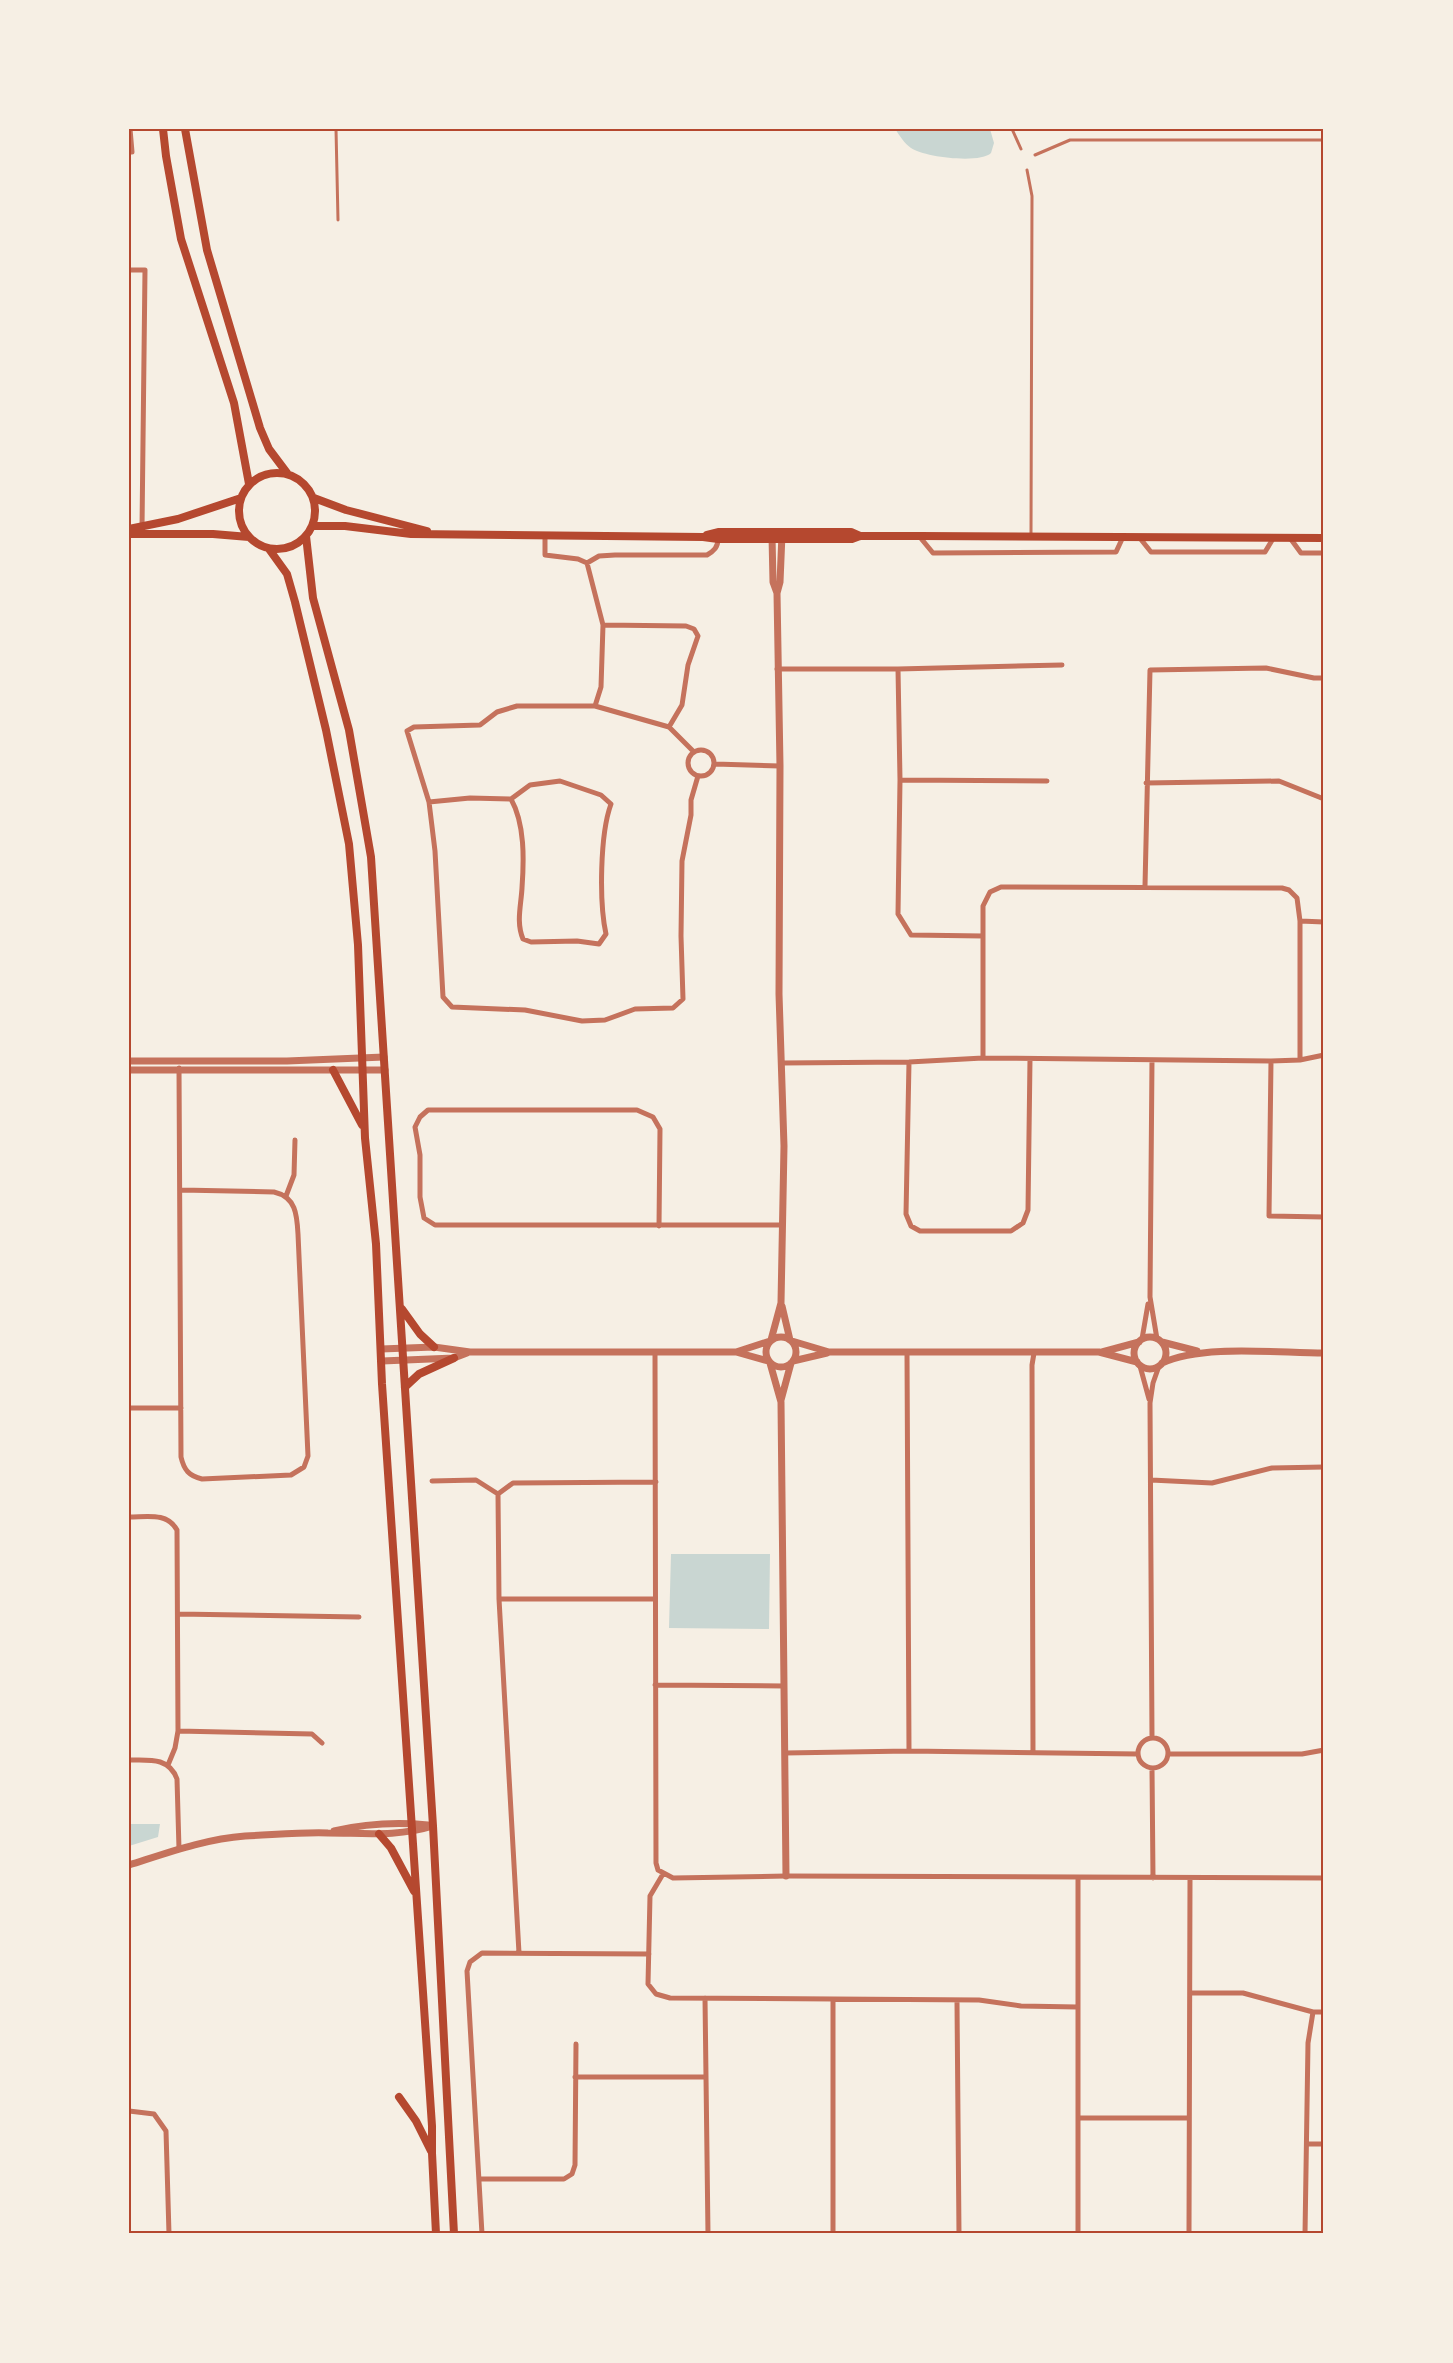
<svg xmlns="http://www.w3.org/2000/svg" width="1453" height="2363" font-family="'Public Sans',sans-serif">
<rect width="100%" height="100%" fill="#f6efe4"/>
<path fill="#c9d6d2" d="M 895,129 L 990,129 L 994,143 L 991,153 C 980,164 923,157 911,148 C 904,143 900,136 895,129 Z
M 671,1554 L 770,1554 L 769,1629 L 669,1628 Z
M 129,1824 L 160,1824 L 158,1837 L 129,1846 Z"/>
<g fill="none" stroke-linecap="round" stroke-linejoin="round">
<path stroke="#c5725c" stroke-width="3" d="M 336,129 L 338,220
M 1012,129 L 1021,149
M 1035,155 L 1070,140 L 1324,140
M 1027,170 L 1032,196 L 1031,536"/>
<path stroke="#c5725c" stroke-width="5" d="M 129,152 L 132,152 L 130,129
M 129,270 L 145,270 L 142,528
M 545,535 L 545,555 L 578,559 L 587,563 L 599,556 L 615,555 L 707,555 C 714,551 718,547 718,539
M 919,536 L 933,553 L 1116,552 L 1123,537
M 1139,537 L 1151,552 L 1265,552 L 1274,537
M 1290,538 L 1301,553 L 1324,553
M 587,563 L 603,625 L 601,687 L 595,706
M 603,625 L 686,626 L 694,629 L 698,636 L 688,665 L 682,705 L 669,727
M 777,669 L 898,669 L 1062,665
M 898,669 L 900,780 L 898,914 L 911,935 L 983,936
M688 763a13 13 0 1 1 26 0a13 13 0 1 1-26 0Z
M 694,752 L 669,727 L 595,706 L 517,706 L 497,712 L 480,725 L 414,727 L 407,731 L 429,802 L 435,851 L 443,997 L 452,1007 L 525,1010 L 582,1021 L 605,1020 L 635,1009 L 673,1008 L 683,999 L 681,936 L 682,861 L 691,815 L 691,800 L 698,776
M 715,764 L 780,766
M 900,780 L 1047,781
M 1146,783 L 1279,781 L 1324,799
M 429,802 L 470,798 L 511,799 L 530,785 L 560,781 L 601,795 L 611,804 C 600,834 599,902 606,934 L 599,944 L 577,941 L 531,942 L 523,939 C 516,922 521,906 522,888 C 524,860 525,824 511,799
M 1145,886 L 1150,670 L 1266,668 L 1314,678 L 1324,678
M 1300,921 L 1324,922
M 983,1058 L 983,906 L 990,892 L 1001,887 L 1282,888 L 1289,890 L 1297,898 L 1300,921 L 1300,1060
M 1152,1060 L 1150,1297 L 1157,1339
M 1271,1061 L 1269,1216 L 1324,1217
M 909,1062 L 906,1214 L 911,1226 L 920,1231 L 1011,1231 L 1023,1223 L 1028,1210 L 1030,1059
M 782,1063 L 909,1062 L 983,1058 L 1271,1061 L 1300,1060 L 1324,1055
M 179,1068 L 181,1457 C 184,1470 189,1476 202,1479 L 291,1475 L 304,1467 L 308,1456 L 298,1234 C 297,1215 296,1197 274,1192 L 181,1190
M 286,1196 L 294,1175 L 295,1140
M 659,1226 L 660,1129 L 653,1117 L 637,1110 L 428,1110 L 420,1117 L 415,1127 L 420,1155 L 420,1197 L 424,1218 L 435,1225 L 782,1225
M 1142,1339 L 1148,1304
M 655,1352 L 656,1863 L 658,1870 L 673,1878 L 786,1876 L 1324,1878
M 907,1353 L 909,1751
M 1140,1366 L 1149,1399
M 129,1408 L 181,1408
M 1151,1480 L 1212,1483 L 1272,1468 L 1324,1467
M 432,1481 L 476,1480 L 498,1494
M 129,1517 C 147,1517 167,1512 177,1530 L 178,1731 L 175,1748 L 168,1765
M 499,1599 L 519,1953
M 655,1599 L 499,1599 L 498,1494 L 513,1483 L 656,1482
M 178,1614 L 359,1617
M 655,1685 L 784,1686
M 178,1731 L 312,1734 L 322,1743
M 1152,1738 L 1150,1403 L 1153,1383 L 1159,1366
M1138 1753a15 15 0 1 1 30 0a15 15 0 1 1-30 0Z
M 1033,1752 L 1032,1365 L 1034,1353
M 785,1753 L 909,1751 L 1138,1754
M 1168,1754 L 1302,1754 L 1324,1750
M 129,1760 C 149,1760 169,1757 177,1779 L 179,1849
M 1152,1768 L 1153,1878
M 663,1874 L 650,1896 L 648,1984 L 656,1994 L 670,1998 L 979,2000 L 1021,2006 L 1077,2007
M 1190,1993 L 1243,1993 L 1313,2012 L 1324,2012
M 705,1998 L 708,2234
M 833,2000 L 833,2234
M 957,2002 L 959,2234
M 575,2077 L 706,2077
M 129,2111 L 154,2114 L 166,2131 L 169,2234
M 1078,2118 L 1189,2118
M 1308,2144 L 1324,2144
M 480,2179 L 564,2179 L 572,2174 L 575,2165 L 576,2044
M 482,2234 L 467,1971 L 470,1962 L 482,1953 L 649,1954
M 1078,2234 L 1078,1878
M 1189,2234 L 1190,1878
M 1305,2234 L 1308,2043 L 1313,2012"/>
<path stroke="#c5725c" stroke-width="7" d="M 772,536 L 773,582 L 777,593
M 129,1061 L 287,1061 L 384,1057
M 129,1070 L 385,1070
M 782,1306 L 790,1340
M766 1352a15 15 0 1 1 30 0a15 15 0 1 1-30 0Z
M1134 1353a16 16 0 1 1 32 0a16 16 0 1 1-32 0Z
M 771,1340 L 781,1303 L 784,1146 L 779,994 L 780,766 L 777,593 L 780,582 L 782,534
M 792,1341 L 829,1352 L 1099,1352 L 1137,1362
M 1162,1342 L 1197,1351
M 381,1349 L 434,1347 L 470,1352 L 736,1352 L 770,1341
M 736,1352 L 768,1361
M 1102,1352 L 1139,1342
M 382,1361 L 454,1358 L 467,1353
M 793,1361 L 827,1353
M 770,1363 L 781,1402 L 786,1876
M 1162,1363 C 1203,1344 1277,1353 1324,1353
M 781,1400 L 791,1363
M 334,1831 C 364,1824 397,1822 428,1825
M 129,1865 C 167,1853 205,1839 245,1836 C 272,1835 301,1832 328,1833 C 364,1833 398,1837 433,1826"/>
<path stroke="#b5482f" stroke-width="8" d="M 163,129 L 166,156 L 181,239 L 234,403 L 249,484
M 185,129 L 207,250 L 260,428 L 269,449 L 287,473
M239 511a38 38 0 1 1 76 0a38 38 0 1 1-76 0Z
M 314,498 L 346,510 L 427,531
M 313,526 L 345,526 L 411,534 L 703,537 L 718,539 L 852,539 L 860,536 L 919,536 L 1324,538
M 129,529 L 178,519 L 241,498
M 129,534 L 213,534 L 249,537
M 707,535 L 719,532 L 851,532 L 860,536
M 306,536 L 313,598 L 349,730 L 371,857 L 433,1826 L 454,2234
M 269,549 L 287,574 L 295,602 L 326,730 L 349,844 L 358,945 L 365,1138 L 376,1244 L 382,1384 L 432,2126 L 432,2153 L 436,2234
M 333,1070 L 362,1125
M 402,1309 L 420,1334 L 434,1347
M 405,1387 L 419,1374 L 454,1358
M 379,1834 L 391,1848 L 414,1891
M 399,2097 L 416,2121 L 431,2151"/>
</g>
<rect width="1453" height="2363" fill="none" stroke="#f6efe4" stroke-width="261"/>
<rect x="130" y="130" width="1192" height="2102" fill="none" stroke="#b5482f" stroke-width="2"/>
</svg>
